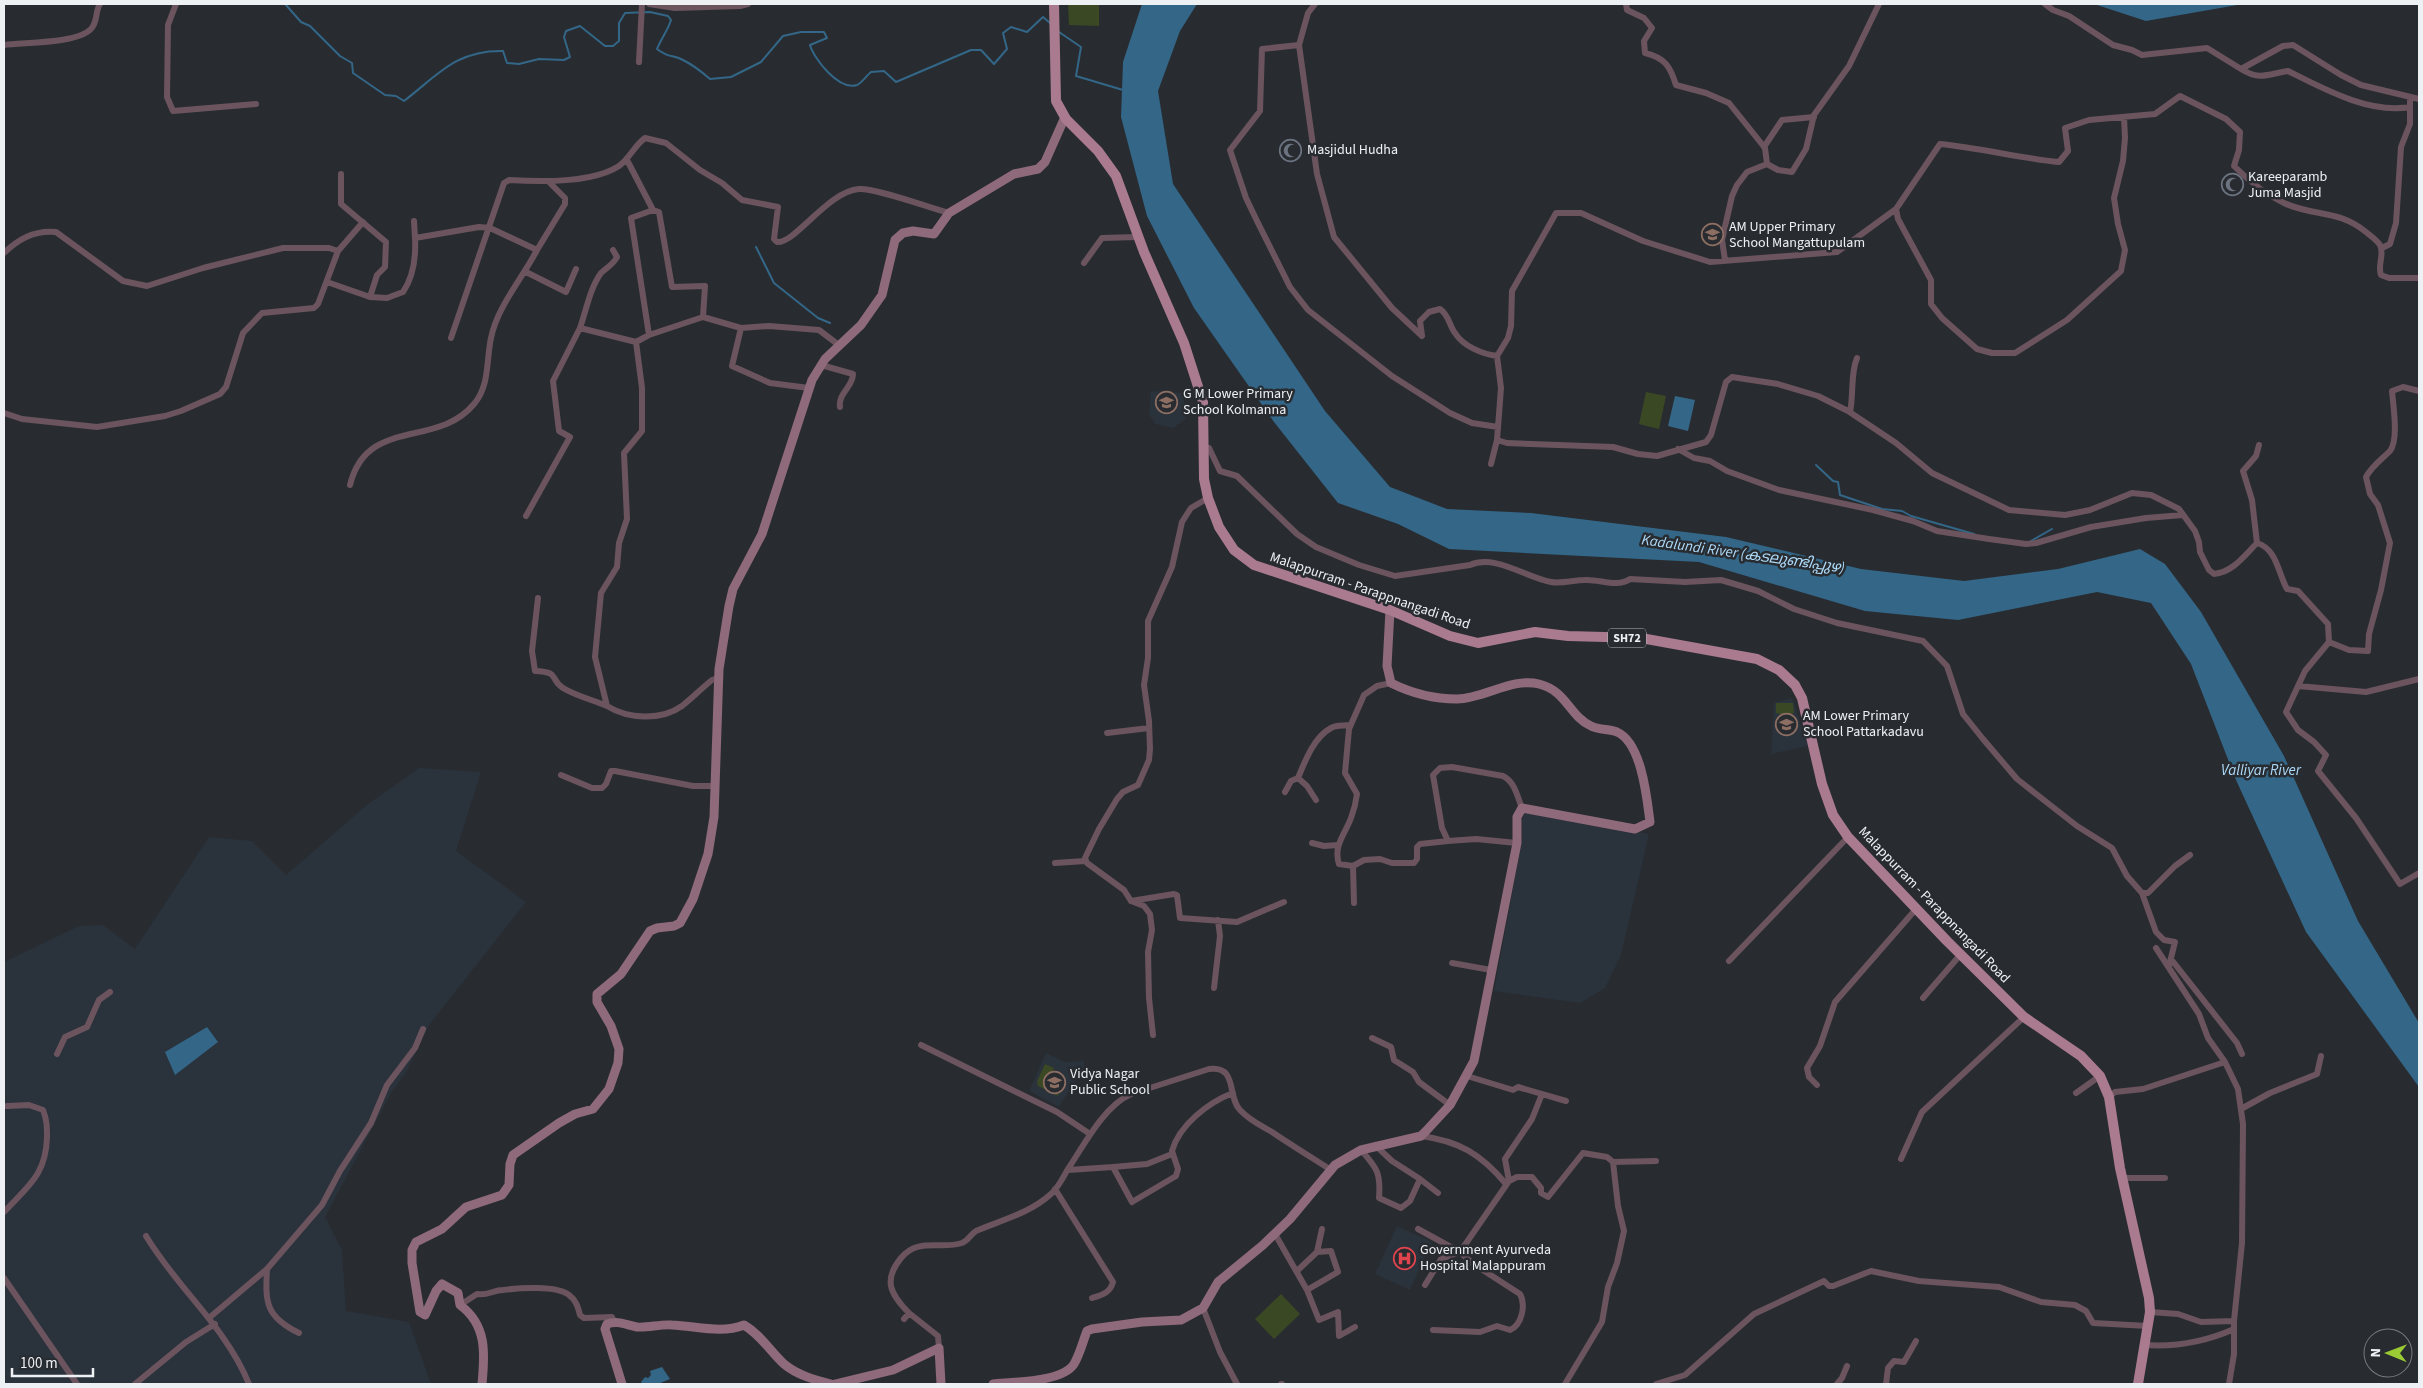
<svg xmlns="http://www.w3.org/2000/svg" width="2423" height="1388" font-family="'Source Sans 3','Noto Sans Malayalam',sans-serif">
<rect width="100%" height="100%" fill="#282c30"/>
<path fill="#2a323c" d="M 1705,227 L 1720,227 L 1721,242 L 1706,242 Z
M 1151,391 L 1183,393 L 1186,419 L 1173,428 L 1155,424 L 1149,414 Z
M 1792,698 L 1808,746 L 1771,754 L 1774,703 Z
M 419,768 L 481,772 L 456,851 L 526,902 L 429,1025 L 408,1069 L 390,1095 L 325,1217 L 342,1250 L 346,1311 L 409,1322 L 431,1384 L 4,1384 L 4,962 L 79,926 L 103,925 L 135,949 L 209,837 L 252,841 L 286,875 L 368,804 Z
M 1525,812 L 1649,834 L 1621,955 L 1605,988 L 1580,1003 L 1494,991 L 1522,840 L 1522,819 Z
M 1046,1053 L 1065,1062 L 1084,1061 L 1084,1067 L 1059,1107 L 1029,1091 Z
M 1397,1226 L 1432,1242 L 1410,1290 L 1375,1274 Z"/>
<path fill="#3a4824" d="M 1068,4 L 1099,4 L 1099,26 L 1069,25 Z
M 1646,392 L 1666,396 L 1659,429 L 1639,424 Z
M 1776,703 L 1793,703 L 1794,713 L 1784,715 L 1776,713 Z
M 1045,1064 L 1054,1068 L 1051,1076 L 1055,1083 L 1053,1089 L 1059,1093 L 1058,1096 L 1038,1086 L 1037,1081 Z
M 1281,1294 L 1300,1314 L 1274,1339 L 1255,1319 Z"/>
<path fill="#336687" d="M 1142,4 L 1197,4 L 1180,31 L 1158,91 L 1173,184 L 1325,411 L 1390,487 L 1447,509 L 1531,513 L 1726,537 L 1861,569 L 1964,581 L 2058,569 L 2140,549 L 2165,564 L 2201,612 L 2284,756 L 2358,921 L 2419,1023 L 2419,1087 L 2306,932 L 2236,780 L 2191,664 L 2151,603 L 2097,592 L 1958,620 L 1865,611 L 1699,562 L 1449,549 L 1398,524 L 1338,503 L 1274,422 L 1194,308 L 1147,216 L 1121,117 L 1123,62 Z
M 2094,4 L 2243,4 L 2146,21 Z
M 1675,396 L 1695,400 L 1688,431 L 1668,426 Z
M 207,1027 L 218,1042 L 175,1075 L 165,1052 Z
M 662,1367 L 670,1379 L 658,1384 L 643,1384 L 641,1382 L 645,1377 L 648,1378 L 651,1375 L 650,1371 Z"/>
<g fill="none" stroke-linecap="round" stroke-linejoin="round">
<path stroke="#336687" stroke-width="2" d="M 286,5 L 301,22 L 310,26 L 340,56 L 352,63 L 353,73 L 385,95 L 396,96 L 404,101 C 438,75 456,50 503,51 L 507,63 L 519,64 L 539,59 L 564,60 L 570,57 L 564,37 L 566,31 L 580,26 L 605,46 L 613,46 L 619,41 L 619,23 L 625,13 L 650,12 L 668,16 L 671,20 C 668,30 661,39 657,49 C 670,59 672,54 683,60 C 693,65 702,72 710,79 L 731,77 L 761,62 L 783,36 L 801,32 L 824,32 L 827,38 L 810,45 C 814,59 839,91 857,85 C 862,83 867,75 871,72 L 884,71 L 896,82 L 971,50 L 981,50 L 994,64 L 1007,49 L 1003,33 L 1011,27 L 1027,32 L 1043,17 L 1050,23
M 1059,32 L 1081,47 L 1076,76 L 1123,90
M 756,247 L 774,283 L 818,318 L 830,323
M 1816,465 L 1833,481 L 1838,482 L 1840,495 L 1882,509 L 1902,511 L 1911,516 L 1974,534
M 2031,541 L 2052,529"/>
<path stroke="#6b545e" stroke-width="6" d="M 176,4 L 168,25 L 167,97 L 173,111 L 256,104
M 649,4 L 675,8 L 740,6 L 748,4
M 1315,4 L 1308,13 L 1299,45 L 1317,174 L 1334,237 L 1392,308 L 1422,336
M 1626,4 L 1627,10 L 1644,18 L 1652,28 L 1644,41 L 1645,53 C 1665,58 1670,66 1676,85 L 1706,93 L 1729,103 L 1765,148 L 1767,164
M 2045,4 L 2053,10 L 2069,16 L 2113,45 L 2132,50 L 2142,55 L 2207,48 L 2241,69 L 2283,46 L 2293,45 L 2341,75 L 2361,85 L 2419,99
M 4,45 C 25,42 76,44 91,29 C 98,22 95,11 100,4
M 1299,45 L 1262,49 L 1260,111 L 1230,150 L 1246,198 L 1257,221 L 1290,287 L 1308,310 L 1392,376 L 1450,413 L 1472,423 L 1498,427
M 639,62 L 642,4
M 2241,69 C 2260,81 2268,74 2288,71 C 2324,89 2369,114 2410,107 L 2410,97
M 1764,147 L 1782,120 L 1814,117
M 627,160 L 653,210 L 659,212 L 672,287 L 705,286 L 703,317 L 741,328 L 769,326 L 819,330 L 840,346
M 1767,164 L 1778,170 L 1792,172 L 1806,149 L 1814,115 L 1849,66 L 1879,4
M 1896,209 L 1898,219 L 1931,280 L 1931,304 L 1942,318 L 1977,349 L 1992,353 L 2015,353 L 2067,320 L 2121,271 L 2125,250 L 2118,224 L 2114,198 L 2123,161 L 2125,138 L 2124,117
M 414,221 L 415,238
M 2382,248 L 2390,244 L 2396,223 L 2401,147 L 2410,124 L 2410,107
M 537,250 L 565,204 L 565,198 L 550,183
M 613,250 L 617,257 C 613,265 607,267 601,273 C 590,288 586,311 580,328 L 636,342
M 4,253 C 18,239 36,230 56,232 L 123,281 L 147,286 L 203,268 L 283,248 L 329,248 L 338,251 L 363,222
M 1725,260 L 1722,240 L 1732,196 L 1737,185 L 1747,172 L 1767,164
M 1084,263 L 1102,238 L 1138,237
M 526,272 L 566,292 L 576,269
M 327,282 L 370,297 L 377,275 L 385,267 L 386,242 L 341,204 L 341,174
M 703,317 L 649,335 L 636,342 L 642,388 L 642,431 L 624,453 L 627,519 L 619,543 L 617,567 L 601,593 L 595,657 L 607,706 C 628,719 661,721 682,706 C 692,698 702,688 712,680 L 718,678
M 741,328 L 732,366 L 770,383 L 809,388
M 649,335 L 631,218 L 653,210
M 1422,336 L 1420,321 L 1429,312 L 1440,309 C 1449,315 1449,325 1455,333 C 1463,346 1482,354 1497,356
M 451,338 L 504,183 L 509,180 C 540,182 593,183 619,166 C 630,158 634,146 645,138 L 666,143 L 700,170 L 722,183 L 742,200 L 778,207 L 774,239 L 777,242 C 795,244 828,191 859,189 C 876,188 930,208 949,213
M 821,365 L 853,374 C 853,387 838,393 840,407
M 2419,391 L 2403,387 L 2392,391 C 2393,404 2399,440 2390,451 C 2381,460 2372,466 2366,477 L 2370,494 L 2378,505 L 2390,543 L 2381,590 L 2369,634 L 2368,651 L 2349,650 L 2329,642 L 2305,671 L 2286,712 L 2298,730 L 2314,742 L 2326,755 L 2318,771 L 2356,818 L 2400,884 L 2419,873
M 1850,412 C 1854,393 1850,375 1857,358
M 4,413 L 22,419 L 97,427 L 165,416 L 181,411 L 220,394 L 226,387 L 243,333 L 262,313 L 314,308 L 318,304 L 338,251
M 1203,447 L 1209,448 L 1220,471 L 1237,476 L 1297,534 L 1316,547 L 1359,565 L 1395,576 L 1470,565 C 1495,554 1525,577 1551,582 C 1561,584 1574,580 1585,580 C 1600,579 1617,588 1630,579 L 1685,582 L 1721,580 L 1758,591 L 1794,609 L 1837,623 L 1923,641 L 1947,666 L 1963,714 L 1983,739 L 2017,779 L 2077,826 L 2112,848 L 2127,876 L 2142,893 L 2156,932 L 2164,940 L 2175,942 L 2169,966
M 1678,449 L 1694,458 L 1710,461 L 1727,471 L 1779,490 L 1873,510 L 1913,521 L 1937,531 L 1989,539 L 2026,544 L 2036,543 L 2091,527 L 2146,518 L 2183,515
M 1491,464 L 1497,440
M 350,485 C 367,416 437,449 474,404 C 490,385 486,361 491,338 C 497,307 522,279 537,250 L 490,228 L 479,227 L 415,238 C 416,257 414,276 403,292 L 387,298 L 370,297
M 526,516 L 570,437 L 559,431 L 553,381 L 580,328
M 2257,543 L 2252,500 L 2243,471 L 2256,456 L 2259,445
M 538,598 L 532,651 L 535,671 C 561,672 549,679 563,688 C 576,696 593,700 607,706
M 2329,642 L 2328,624 L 2298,591 L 2287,589 C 2278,573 2277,549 2257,543 C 2244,556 2233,572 2214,574 L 2209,570 L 2200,552 L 2199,542 L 2195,531 L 2179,509 L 2151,495 L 2132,493 L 2090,510 L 2065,515 L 2009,510 L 1932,473 L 1896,443 L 1848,411 L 1818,396 L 1778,384 L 1732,377 L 1726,382 L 1711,435 L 1706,442 L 1657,456 L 1638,454 L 1613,447 L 1507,443 L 1497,440 L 1501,388 L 1497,356 L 1508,338 L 1511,326 L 1512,291 L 1556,213 L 1581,213 L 1643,241 L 1710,262 L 1837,252 L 1896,209 L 1940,144 C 1980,148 2019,158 2059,162 L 2068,151 L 2065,128 L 2089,120 L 2155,114 L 2180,96 L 2226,119 L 2240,132 L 2239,150 L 2234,166 C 2248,180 2265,194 2284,203 C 2314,217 2338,209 2366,232 C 2371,236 2377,240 2380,245 C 2385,254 2377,265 2381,275 L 2389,278 L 2419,278
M 2298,686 L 2366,692 L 2419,679
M 1107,733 L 1149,728
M 561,775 L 592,788 L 602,788 L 606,784 L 611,771 L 615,771 L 693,786 L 715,786
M 1285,792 L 1291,781 L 1298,778
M 1316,800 L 1307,786 L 1298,778 C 1305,761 1314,737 1331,728 C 1335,725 1344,726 1350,725
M 1312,843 L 1324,846 L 1338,845
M 1517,843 L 1476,839 L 1448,841 L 1442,828 L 1433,775 L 1440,768 L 1452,767 L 1503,776 C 1515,782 1517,796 1522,808
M 1055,863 L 1085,861
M 1353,866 L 1364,860 L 1380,859 L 1392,863 L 1414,863 L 1417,859 L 1417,847 L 1420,844 L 1448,841
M 2142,893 L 2148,893 L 2175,866 L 2190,855
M 1131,901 L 1174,894 L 1177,895 L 1180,918 L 1237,922 L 1284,902
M 1354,903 L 1353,866 L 1339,864 C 1333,846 1345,834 1351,818 C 1354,810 1356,802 1357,794 L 1345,773 L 1349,729 L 1364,695 L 1377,686 L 1391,683
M 2156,948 L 2199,1014 L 2208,1038 L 2225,1062 L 2238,1089 L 2243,1124 L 2242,1243 L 2234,1321
M 2171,959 L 2237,1043 L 2242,1054
M 1729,961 L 1848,837
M 1452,963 L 1491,970
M 1214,988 L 1220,936 L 1218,920
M 1923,998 L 1961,954
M 1153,1035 L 1149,998 L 1148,952 L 1152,930 L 1150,914 L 1144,906 L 1131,901 L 1124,890 L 1087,863 L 1085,858 L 1099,829 L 1117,799 L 1123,792 L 1138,785 L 1149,760 L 1150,749 L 1149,721 L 1144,685 L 1148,658 L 1148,621 L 1172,567 L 1182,522 L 1191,508 L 1208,498
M 1372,1038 L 1391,1047 L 1394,1060 L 1413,1072 L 1419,1082 L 1450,1105
M 921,1045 L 1057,1112 L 1090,1134
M 57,1054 L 65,1037 L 87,1027 L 99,1000 L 110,992
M 1467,1076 L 1513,1090 L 1518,1087 L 1566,1101
M 1817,1085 L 1809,1077 L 1807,1068 L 1820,1046 L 1835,1002 L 1916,909
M 2076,1093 L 2100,1076
M 2109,1097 L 2115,1092 L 2143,1089 L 2225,1062
M 2241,1109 L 2270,1093 L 2317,1074 L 2321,1056
M 1421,1136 C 1459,1141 1481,1154 1506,1184
M 1361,1150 C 1377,1168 1381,1173 1379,1198 L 1401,1208 L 1410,1201 L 1420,1179 L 1392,1161 L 1375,1145
M 1901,1159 L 1922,1112 L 2024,1017
M 1613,1162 L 1656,1161
M 1113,1167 L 1147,1164 L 1172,1154
M 1068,1170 L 1113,1167 L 1132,1202 L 1176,1176 L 1178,1169 L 1172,1151 C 1179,1125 1209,1102 1233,1093
M 2122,1178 L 2165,1178
M 1420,1179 L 1438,1193
M 1509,1181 L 1505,1159 L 1532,1119 L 1542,1094
M 1055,1189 L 1113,1282 C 1110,1293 1102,1295 1092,1298
M 4,1212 C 28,1186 46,1175 47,1137 C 47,1127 47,1120 43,1110 L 29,1105 L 7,1106
M 1418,1229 L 1460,1252
M 1275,1234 L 1307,1290 L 1319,1320 L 1338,1312 L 1339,1336 L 1355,1327
M 146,1236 C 177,1288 226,1327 249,1384
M 1317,1252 L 1322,1229
M 267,1269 C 265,1303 266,1317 299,1333
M 1297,1271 L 1317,1252 L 1331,1251 L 1338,1272 L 1307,1290
M 4,1278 L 77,1384
M 1425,1285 L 1441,1259 L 1460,1252
M 460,1305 L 477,1294 C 488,1296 493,1290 503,1290 C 518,1288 557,1285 569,1295 C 576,1300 578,1307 580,1315 L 584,1318 L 612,1317 L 614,1322
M 1203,1308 L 1220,1352 L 1237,1384
M 2150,1312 L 2178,1314 L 2201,1322 L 2234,1321 L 2234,1354 L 2229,1384
M 909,1313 L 938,1336 L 939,1348
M 209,1318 L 267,1269 L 322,1205 L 340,1171 L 371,1123 L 387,1085 L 415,1048 L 423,1029
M 904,1319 L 909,1313 C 890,1294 883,1280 901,1258 C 918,1237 941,1250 962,1243 C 968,1241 971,1234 976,1231 C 1002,1220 1030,1213 1051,1194 C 1059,1187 1063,1177 1068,1169 C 1084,1145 1104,1106 1131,1094 L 1209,1069 C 1238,1065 1227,1097 1240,1110 C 1249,1120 1260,1125 1272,1132 C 1291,1145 1311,1157 1331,1170
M 1433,1330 L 1480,1332 L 1497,1326 L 1510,1330 C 1522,1325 1526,1305 1520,1294 L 1472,1263 L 1460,1252 L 1509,1181 L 1517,1177 L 1532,1177 L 1541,1188 L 1541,1193 L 1548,1197 L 1583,1153 L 1607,1157 L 1613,1162 L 1618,1206 L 1624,1231 L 1617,1263 L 1608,1287 L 1602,1322 L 1565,1384
M 2145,1345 C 2176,1347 2205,1342 2234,1329
M 135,1384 L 186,1342 L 215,1324
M 1281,1384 L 1282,1384
M 1656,1384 L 1685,1375 L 1754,1314 L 1824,1281 L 1829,1286 L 1833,1286 L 1871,1271 L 1919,1281 L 1999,1287 L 2041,1302 L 2075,1305 L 2086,1311 L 2093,1323 L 2148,1326
M 1837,1384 L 1842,1378 L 1847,1366
M 1886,1384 L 1888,1368 L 1894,1361 L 1904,1362 L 1916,1341"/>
<path stroke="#8f6a7a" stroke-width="9" d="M 482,1384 C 485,1353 487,1325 460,1305 L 458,1293 L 442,1284 L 436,1291 L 425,1315 L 420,1312 L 412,1263 L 412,1250 L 416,1242 L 442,1229 L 466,1207 L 502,1195 L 509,1185 L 510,1164 L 513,1155 L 559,1123 L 575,1114 L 593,1109 L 609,1089 L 618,1063 L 619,1049 L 611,1026 L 597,1002 L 597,994 L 621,974 L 650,931 L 657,928 L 674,926 L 680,923 L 693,899 L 708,854 L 714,817 L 719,669 L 729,606 L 733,589 L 762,534 L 812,380 L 825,359 L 861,325 L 882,295 L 895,240 L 903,233 L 913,231 L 934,234 L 949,213 L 1014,174 L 1038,169 L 1045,162 L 1065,117
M 622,1384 L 605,1329 L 607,1324 C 618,1320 626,1325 637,1327 C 648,1328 660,1324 672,1325 C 696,1326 721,1334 744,1325 C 761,1335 770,1351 784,1364 C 797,1375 815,1380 831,1384
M 835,1384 L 893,1370 L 939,1348 L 941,1384
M 993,1384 C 1013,1382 1063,1382 1074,1364 C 1080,1354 1083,1341 1087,1331 L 1092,1329 L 1142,1322 L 1181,1320 L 1203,1308 L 1218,1282 L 1263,1245 L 1290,1219 L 1335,1165 L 1361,1150 L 1421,1136 L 1426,1131 L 1450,1105 L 1474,1061 L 1517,843 L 1517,817 L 1522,808 L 1635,829 L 1650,822 C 1647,799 1642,743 1617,732 C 1609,729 1599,730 1591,726 C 1569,716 1567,691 1539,684 C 1512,677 1484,699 1457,699 C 1435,699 1411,693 1391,683 L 1387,666 L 1390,610"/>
<path stroke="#aa7b8f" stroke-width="10" d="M 1054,4 L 1056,101 L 1066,119 L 1098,151 L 1116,176 L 1144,252 L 1184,343 L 1203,402 L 1204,479 L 1208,498 L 1219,527 L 1234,550 L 1254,565 L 1390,610 L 1450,636 L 1478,643 L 1535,632 L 1568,636 L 1641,638 L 1757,659 L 1779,670 L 1795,685 L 1802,698 L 1822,784 L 1833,815 L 1848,837 L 1947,941 L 2024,1017 L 2081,1056 L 2100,1076 L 2109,1097 L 2120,1168 L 2149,1298 L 2150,1312 L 2138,1384"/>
</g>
<defs>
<symbol id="mosque-ring" viewBox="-11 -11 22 22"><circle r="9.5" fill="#282c30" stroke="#6b7280" stroke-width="1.5"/><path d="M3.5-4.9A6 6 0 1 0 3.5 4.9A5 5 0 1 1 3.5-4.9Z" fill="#6b7280"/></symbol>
<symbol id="school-ring" viewBox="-11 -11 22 22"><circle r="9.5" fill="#282c30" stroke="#8d6e63" stroke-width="1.5"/><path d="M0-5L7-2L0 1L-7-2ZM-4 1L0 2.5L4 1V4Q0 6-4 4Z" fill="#8d6e63"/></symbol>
<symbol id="hospital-ring" viewBox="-11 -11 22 22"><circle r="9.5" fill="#282c30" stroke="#e0444e" stroke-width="1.5"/><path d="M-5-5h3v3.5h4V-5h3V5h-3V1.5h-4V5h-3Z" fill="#e0444e"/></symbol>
</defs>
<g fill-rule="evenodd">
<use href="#mosque-ring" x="1278" y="138" width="25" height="25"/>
<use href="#mosque-ring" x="2220" y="172" width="25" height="25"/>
<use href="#school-ring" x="1700" y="222" width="25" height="25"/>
<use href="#school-ring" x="1154" y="390" width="25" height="25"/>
<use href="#school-ring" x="1774" y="712" width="25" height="25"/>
<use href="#school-ring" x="1042" y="1070" width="25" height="25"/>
<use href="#hospital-ring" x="1392" y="1246" width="25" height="25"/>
</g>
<g text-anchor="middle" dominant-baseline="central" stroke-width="5" stroke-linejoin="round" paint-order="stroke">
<rect fill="#282c30" stroke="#b3b6b9" stroke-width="1" x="1608" y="628.5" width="38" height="19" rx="4"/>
<g font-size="12" font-weight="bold" fill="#eef1f4">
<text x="1627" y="638">SH72</text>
</g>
<g font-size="14" fill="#eef1f4" stroke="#282c30" text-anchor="start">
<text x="1307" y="150">Masjidul Hudha</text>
<text x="2248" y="177">Kareeparamb<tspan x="2248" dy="16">Juma Masjid</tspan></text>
<text x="1729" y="227">AM Upper Primary<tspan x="1729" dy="16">School Mangattupulam</tspan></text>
<text x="1183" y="394">G M Lower Primary<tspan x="1183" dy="16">School Kolmanna</tspan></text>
<text x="1803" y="716">AM Lower Primary<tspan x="1803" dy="16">School Pattarkadavu</tspan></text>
<text x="1070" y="1074">Vidya Nagar<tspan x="1070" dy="16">Public School</tspan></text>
<text x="1420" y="1250">Government Ayurveda<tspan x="1420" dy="16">Hospital Malappuram</tspan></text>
</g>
<g font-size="14" fill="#eef1f4" stroke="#282c30">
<text transform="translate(1370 591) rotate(19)">Malappurram - Parappnangadi Road</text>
<text transform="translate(1934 905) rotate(46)">Malappurram - Parappnangadi Road</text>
</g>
<g font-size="15" font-style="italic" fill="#aedafa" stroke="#282c30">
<text transform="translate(1743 554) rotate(8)">Kadalundi River (കടലുണ്ടിപ്പുഴ)</text>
<text x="2261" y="770">Valliyar River</text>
</g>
</g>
<rect width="2423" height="1388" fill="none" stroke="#eef1f4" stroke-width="10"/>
<g transform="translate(2388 1353) rotate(271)"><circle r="24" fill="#282c30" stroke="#777b7e"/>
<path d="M0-4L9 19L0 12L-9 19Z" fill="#9acb34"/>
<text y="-8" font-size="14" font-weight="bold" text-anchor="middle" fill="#eef1f4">N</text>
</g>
<path d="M12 1368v8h81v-8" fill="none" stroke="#eef1f4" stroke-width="2.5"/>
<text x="20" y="1368" font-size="15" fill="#eef1f4" stroke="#282c30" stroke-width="4" paint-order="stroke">100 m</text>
</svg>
